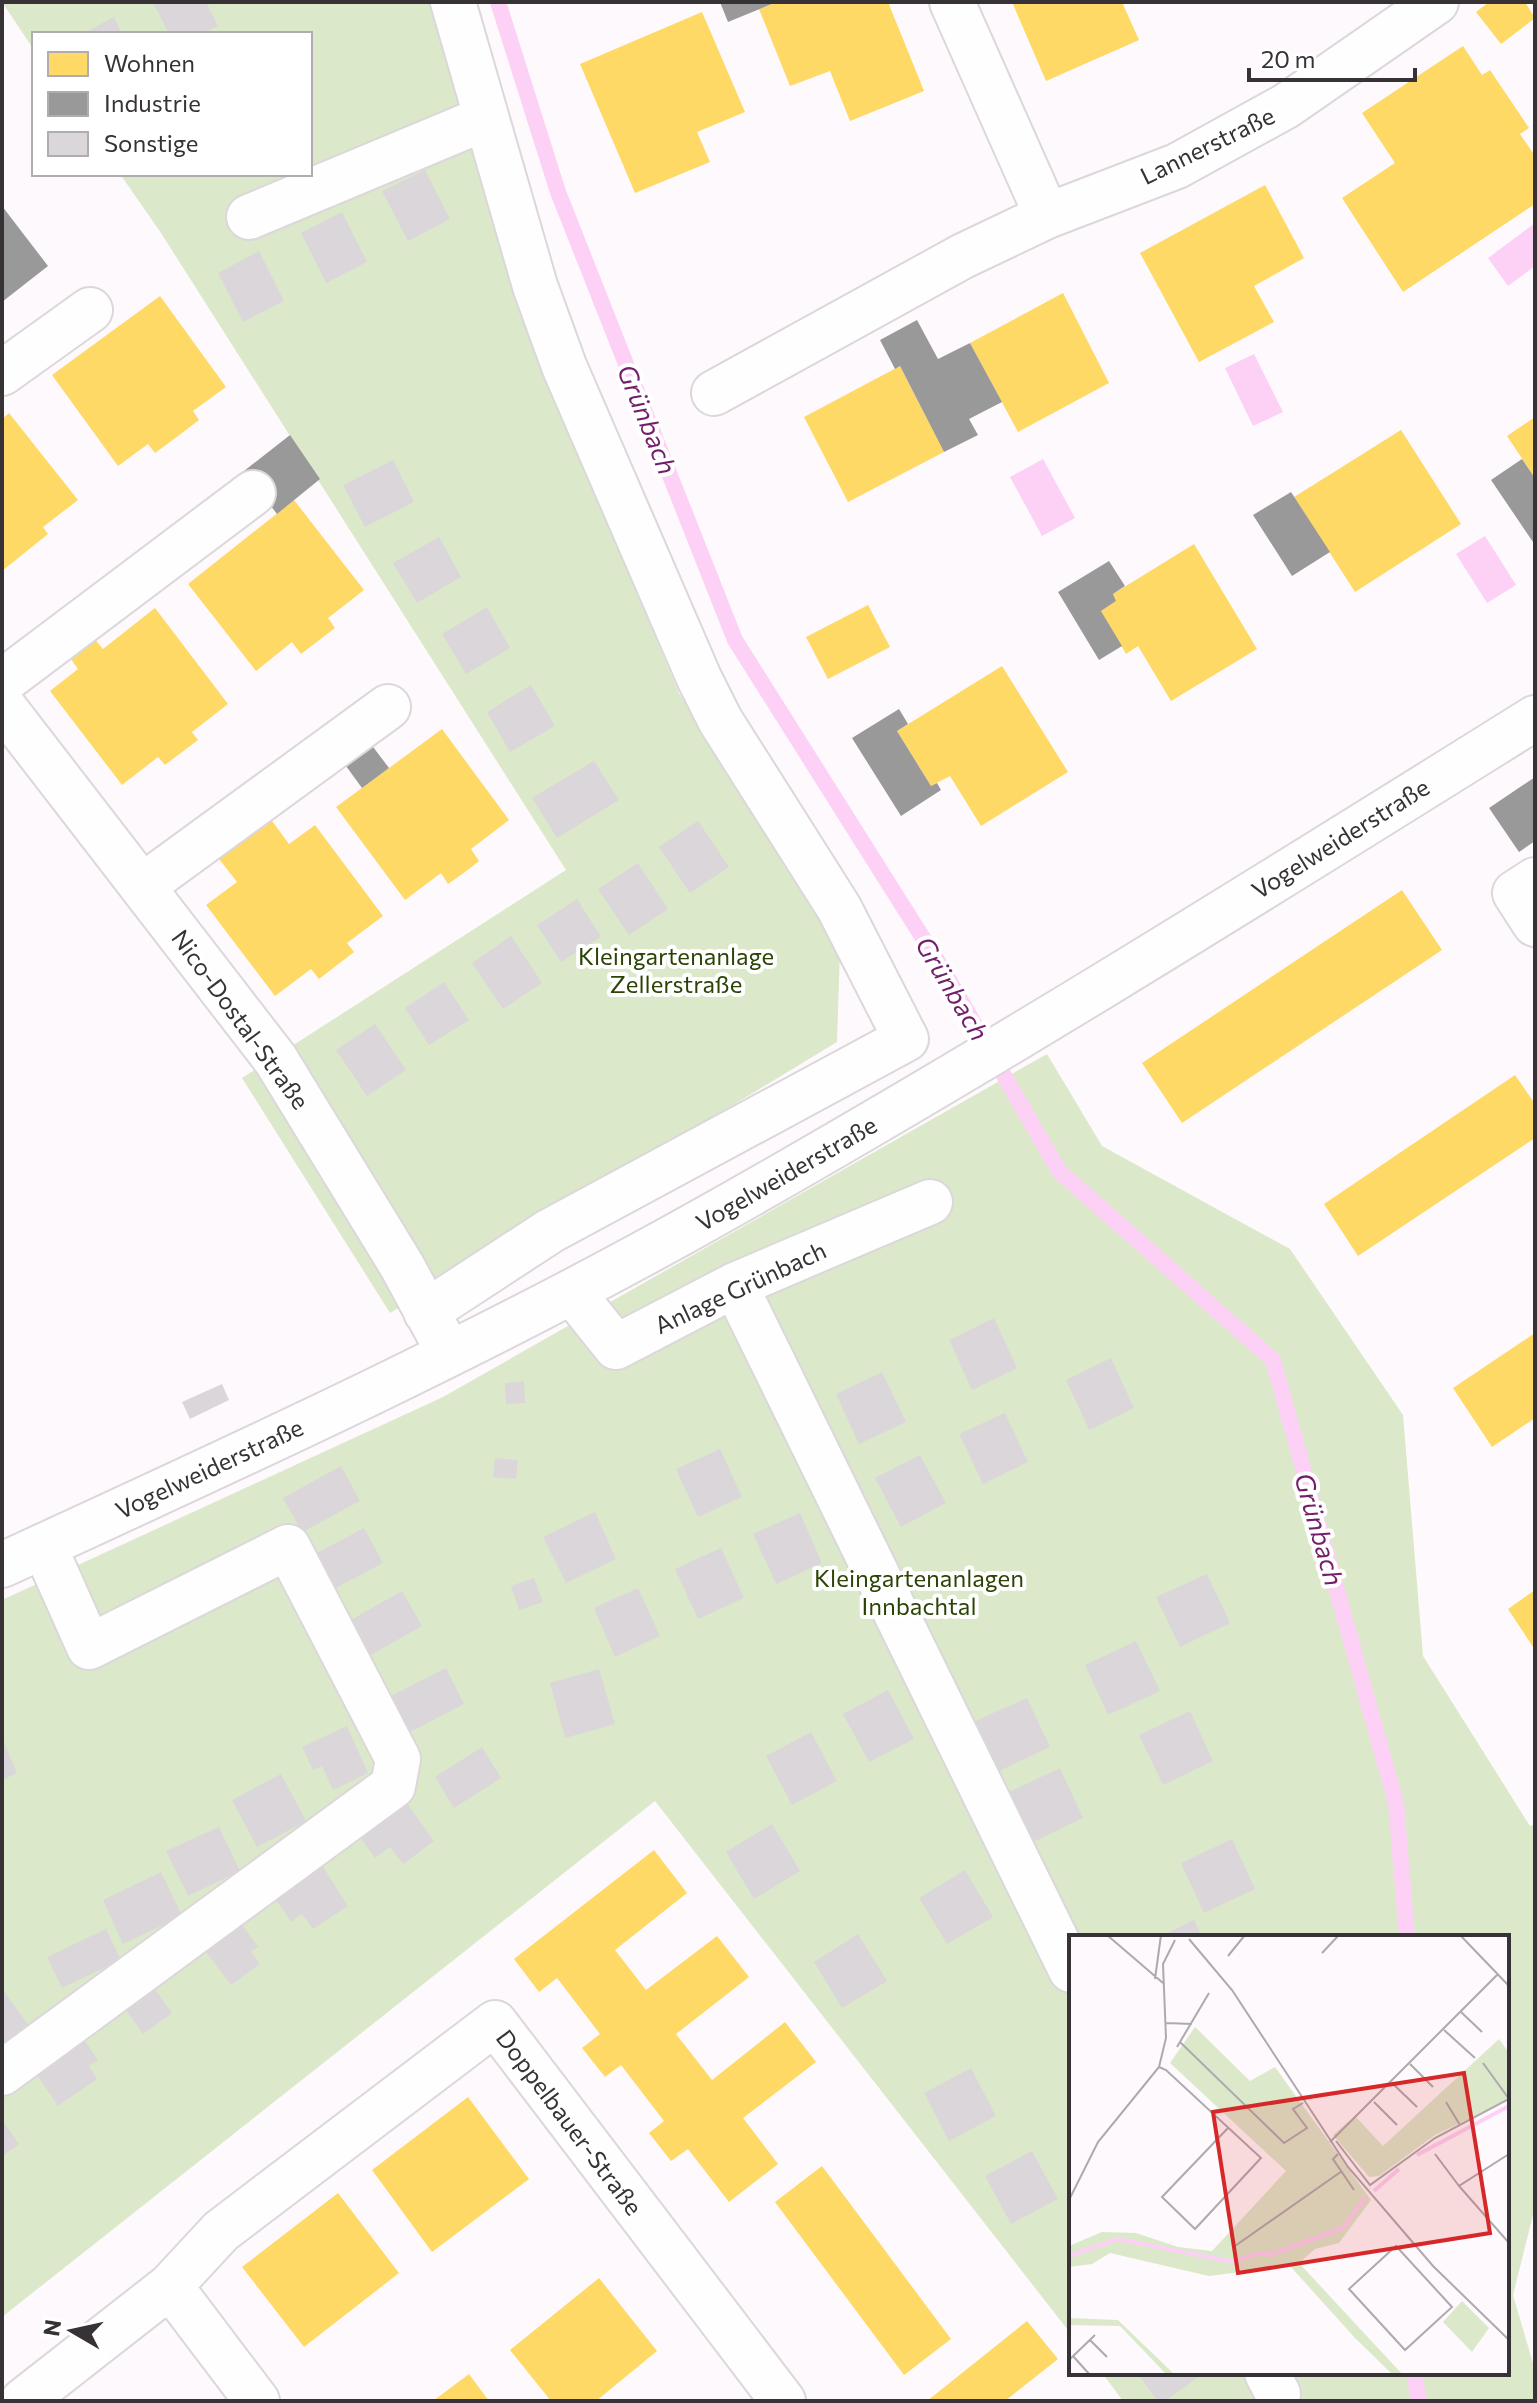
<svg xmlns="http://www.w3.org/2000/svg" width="1537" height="2403" font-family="Commissioner,sans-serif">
<rect width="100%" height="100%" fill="#fef9fc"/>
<path fill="#dbe9ca" d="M 2,2 L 434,2 L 541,367 L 679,693 L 840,949 L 837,1042 L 390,1313 L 242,1078 L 566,870 L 161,233 L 120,174 L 310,174 L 310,34 L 34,34 L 34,50 Z
M 1047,1054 L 1102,1146 L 1290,1249 L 1403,1415 L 1423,1656 L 1530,1826 L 1535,1824 L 1535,2207 L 1513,2295 L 1535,2370 L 1535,2401 L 1123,2401 L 1102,2373 L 1507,2373 L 1507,1937 L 1071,1937 L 1071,2334 L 655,1801 L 2,2317 L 2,1600 L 443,1397 Z"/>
<path fill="#fdd0f6" d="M 1535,223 L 1535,266 L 1508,286 L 1488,258 Z
M 1254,354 L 1283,412 L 1253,426 L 1225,368 Z
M 1043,459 L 1075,518 L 1042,536 L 1010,477 Z
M 1485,536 L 1516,585 L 1487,603 L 1456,554 Z"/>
<path fill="#ffd966" d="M 778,2 L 888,2 L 924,91 L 850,121 L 830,71 L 790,86 L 759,9 Z
M 1012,2 L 1122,2 L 1139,40 L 1046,81 Z
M 1489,2 L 1525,2 L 1535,18 L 1501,44 L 1476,12 Z
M 702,12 L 745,112 L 697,132 L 710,162 L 635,193 L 580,64 Z
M 1463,46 L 1482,75 L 1490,70 L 1529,128 L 1520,134 L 1535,156 L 1535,204 L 1403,292 L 1342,198 L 1395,163 L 1362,113 Z
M 1265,185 L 1304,258 L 1254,286 L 1274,322 L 1199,362 L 1140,253 Z
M 1063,293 L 1109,383 L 1018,432 L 970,343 Z
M 160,296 L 226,387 L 193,411 L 199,420 L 178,436 L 155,453 L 148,444 L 118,466 L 52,375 Z
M 900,366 L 944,452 L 848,502 L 804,417 Z
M 9,413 L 78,500 L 43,527 L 48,534 L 2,571 L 2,419 Z
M 1535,417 L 1535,478 L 1507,436 Z
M 1401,430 L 1461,524 L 1355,592 L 1294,497 Z
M 294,500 L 364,590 L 328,618 L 335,628 L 301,654 L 292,642 L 256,671 L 188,584 Z
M 1194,544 L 1257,649 L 1171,701 L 1138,646 L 1126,654 L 1101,611 L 1116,601 L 1113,594 Z
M 868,605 L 890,647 L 828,679 L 806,637 Z
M 155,608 L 228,704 L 192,732 L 198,740 L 165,765 L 158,757 L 122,785 L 50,691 L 78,669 L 63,648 L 87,630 L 103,649 Z
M 1002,666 L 1068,772 L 981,826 L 950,776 L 931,786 L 897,731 Z
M 442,729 L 509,820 L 471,849 L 479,861 L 465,872 L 448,884 L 441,873 L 405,900 L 336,807 Z
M 264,810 L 289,844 L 315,825 L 383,916 L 347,943 L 354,952 L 319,979 L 311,969 L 275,996 L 206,905 L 237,882 L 212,850 Z
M 1402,890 L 1442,950 L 1182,1123 L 1142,1063 Z
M 1515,1075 L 1535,1104 L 1535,1138 L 1358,1256 L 1324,1204 Z
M 1535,1333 L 1535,1418 L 1492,1447 L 1453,1388 Z
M 1535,1590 L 1535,1650 L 1508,1609 Z
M 654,1850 L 687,1893 L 615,1950 L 646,1990 L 717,1936 L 749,1977 L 676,2034 L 712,2080 L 785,2022 L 816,2062 L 743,2118 L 778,2164 L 729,2202 L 688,2149 L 671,2161 L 649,2133 L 664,2121 L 621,2065 L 605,2077 L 582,2048 L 600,2034 L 557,1978 L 539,1992 L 514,1959 Z
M 468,2097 L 529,2179 L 432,2252 L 372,2170 Z
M 822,2166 L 951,2339 L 904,2375 L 775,2202 Z
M 338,2193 L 399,2273 L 304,2347 L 242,2267 Z
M 599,2278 L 657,2351 L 596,2401 L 551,2401 L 510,2350 Z
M 1027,2321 L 1058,2359 L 1005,2401 L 927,2401 Z
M 469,2374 L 489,2401 L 433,2401 Z"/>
<path fill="#999" d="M 720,2 L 777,2 L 728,22 Z
M 2,206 L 48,266 L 2,302 Z
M 917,320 L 938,359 L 970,343 L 1002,402 L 969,419 L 978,435 L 944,452 L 900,366 L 895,369 L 880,340 Z
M 290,435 L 320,479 L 277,514 L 244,471 Z
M 1522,459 L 1535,478 L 1535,545 L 1491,480 Z
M 1291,492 L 1330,552 L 1292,576 L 1253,515 Z
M 1109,561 L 1125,586 L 1113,594 L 1116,601 L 1101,611 L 1122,646 L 1099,660 L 1058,592 Z
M 899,709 L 908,724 L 897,731 L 931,786 L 937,783 L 941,790 L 901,816 L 852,738 Z
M 364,735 L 389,768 L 362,788 L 338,755 Z
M 1535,777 L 1535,841 L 1519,852 L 1489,808 Z"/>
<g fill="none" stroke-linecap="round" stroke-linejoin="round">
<path stroke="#fdd0f6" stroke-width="16" d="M 498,2 L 558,192 L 735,640 L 945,973 L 1059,1171 L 1273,1360 L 1396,1803 L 1407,1937
M 1414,2373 L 1419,2401"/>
</g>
<path fill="#dbd6d9" d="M 153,2 L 206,2 L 218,26 L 202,34 L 169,34 Z
M 114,17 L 122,34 L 82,34 Z
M 425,170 L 450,219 L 408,241 L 382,191 Z
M 342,212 L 367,262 L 326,283 L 301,233 Z
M 259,251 L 284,301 L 243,322 L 218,273 Z
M 393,460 L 414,502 L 365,527 L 343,485 Z
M 439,537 L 461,577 L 417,603 L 393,563 Z
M 487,607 L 510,648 L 466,674 L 442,634 Z
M 531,685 L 555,726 L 510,752 L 487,712 Z
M 594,761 L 619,800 L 557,838 L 532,798 Z
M 698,821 L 729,867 L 690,893 L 659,847 Z
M 638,863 L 668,909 L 629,935 L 598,889 Z
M 577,899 L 601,937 L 561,962 L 537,925 Z
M 511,936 L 542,983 L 503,1009 L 472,963 Z
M 444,982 L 469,1020 L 429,1045 L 405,1008 Z
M 375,1024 L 406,1070 L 367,1096 L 336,1050 Z
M 994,1318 L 1017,1368 L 972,1390 L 949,1340 Z
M 1111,1358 L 1134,1408 L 1089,1430 L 1066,1380 Z
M 882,1372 L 906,1422 L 859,1444 L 836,1394 Z
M 524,1381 L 525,1403 L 506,1404 L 505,1383 Z
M 222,1384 L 229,1400 L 190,1419 L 182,1402 Z
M 1005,1413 L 1028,1462 L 983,1484 L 959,1434 Z
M 720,1449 L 742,1497 L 698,1517 L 676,1469 Z
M 920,1455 L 946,1503 L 901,1527 L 875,1478 Z
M 495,1458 L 518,1460 L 516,1479 L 493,1477 Z
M 341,1466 L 360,1501 L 302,1532 L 283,1498 Z
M 595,1512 L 616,1559 L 566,1583 L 543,1537 Z
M 800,1513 L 822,1563 L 776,1584 L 753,1534 Z
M 364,1528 L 383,1563 L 334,1589 L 315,1554 Z
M 721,1548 L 744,1598 L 698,1619 L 675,1569 Z
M 1207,1574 L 1230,1623 L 1180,1647 L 1156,1597 Z
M 534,1578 L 543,1602 L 519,1610 L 511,1586 Z
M 638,1588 L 660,1636 L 615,1657 L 594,1608 Z
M 402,1591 L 422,1626 L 369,1656 L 349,1621 Z
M 1136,1641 L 1160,1691 L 1108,1715 L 1085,1665 Z
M 446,1668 L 464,1704 L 410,1732 L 391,1696 Z
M 599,1669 L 615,1724 L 565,1738 L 550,1683 Z
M 888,1690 L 914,1739 L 869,1762 L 843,1714 Z
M 1027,1698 L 1050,1747 L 999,1771 L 975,1721 Z
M 1190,1711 L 1213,1761 L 1163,1785 L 1139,1735 Z
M 347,1726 L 368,1773 L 333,1790 L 322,1766 L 313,1770 L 302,1747 Z
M 811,1732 L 837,1781 L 792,1805 L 766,1756 Z
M 2,1738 L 17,1773 L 2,1780 Z
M 482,1747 L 501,1778 L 454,1808 L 435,1777 Z
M 1060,1768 L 1083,1818 L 1033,1842 L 1009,1792 Z
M 281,1774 L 306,1821 L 257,1847 L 232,1800 Z
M 401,1795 L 434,1841 L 403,1864 L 390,1847 L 375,1858 L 354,1829 Z
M 772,1824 L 800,1871 L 754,1899 L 726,1852 Z
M 219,1827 L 240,1871 L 188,1896 L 166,1851 Z
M 1232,1839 L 1255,1889 L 1204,1913 L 1181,1863 Z
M 320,1862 L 348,1906 L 313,1929 L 302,1914 L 291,1922 L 272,1894 Z
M 965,1870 L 993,1917 L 947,1944 L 919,1898 Z
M 161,1872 L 182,1916 L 123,1944 L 103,1900 Z
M 1194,1920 L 1202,1937 L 1159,1937 Z
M 239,1921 L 258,1947 L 251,1951 L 260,1964 L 231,1985 L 203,1948 Z
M 106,1929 L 121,1960 L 62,1988 L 47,1957 Z
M 858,1934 L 887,1981 L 842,2008 L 814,1962 Z
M 152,1985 L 172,2013 L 143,2034 L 123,2006 Z
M 2,1989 L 28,2024 L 2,2044 Z
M 83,2038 L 98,2060 L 89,2066 L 97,2079 L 58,2106 L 35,2072 Z
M 971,2068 L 996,2116 L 949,2141 L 924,2093 Z
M 2,2120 L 19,2144 L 2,2156 Z
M 1032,2151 L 1058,2199 L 1011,2224 L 985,2176 Z
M 1138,2373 L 1204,2373 L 1165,2401 L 1157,2401 Z"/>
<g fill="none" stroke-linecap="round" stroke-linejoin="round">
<defs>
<path id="minor" d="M 952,2 L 1047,216 L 1177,166 L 1286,106 L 1436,2
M 249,217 L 486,118
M 2,373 L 90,310
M 714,393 L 963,256 L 1047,216
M 2,682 L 253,493
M 2,705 L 276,1060 L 402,1266 L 441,1338
M 1535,880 L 1515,893 L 1535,924
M 144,885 L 388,707
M 735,1285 L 1071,1970
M 572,1292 L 616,1347 L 735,1285 L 930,1202
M 426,1312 L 550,1231 L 906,1039 L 839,908 L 720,720 L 699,678 L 564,366 L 535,286 L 453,2
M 2,2073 L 393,1786 L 398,1759 L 288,1547 L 89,1647 L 44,1546
M 170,2286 L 257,2401
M 1267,2373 L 1278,2394
M 23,2401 L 170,2286 L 221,2231 L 495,2023 L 783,2401"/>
<path id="major" d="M 2,1565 C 239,1456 478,1347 706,1219 C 987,1061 1261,889 1535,718"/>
</defs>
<use href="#minor" stroke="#dbd7da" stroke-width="48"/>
<use href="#major" stroke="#dbd7da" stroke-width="48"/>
<use href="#minor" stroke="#fffeff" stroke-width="44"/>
<use href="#major" stroke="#fffeff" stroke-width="44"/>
</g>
<g text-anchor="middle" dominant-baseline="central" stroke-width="8" stroke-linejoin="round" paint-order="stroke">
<g font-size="24" fill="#363236" stroke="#fff">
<text transform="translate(1207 145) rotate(-26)">Lannerstraße</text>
<text transform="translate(1340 838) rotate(-32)">Vogelweiderstraße</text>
<text transform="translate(241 1019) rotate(54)">Nico-Dostal-Straße</text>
<text transform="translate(786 1173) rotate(-30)">Vogelweiderstraße</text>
<text transform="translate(740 1287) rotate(-25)">Anlage Grünbach</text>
<text transform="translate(209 1468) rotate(-25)">Vogelweiderstraße</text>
<text transform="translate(570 2122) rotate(53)">Doppelbauer-Straße</text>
</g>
<g font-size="24" fill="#2b4405" stroke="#fff">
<text x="676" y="955">Kleingartenanlage<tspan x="676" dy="28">Zellerstraße</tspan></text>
<text x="919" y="1577">Kleingartenanlagen<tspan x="919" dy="28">Innbachtal</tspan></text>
</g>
<g font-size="26" font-style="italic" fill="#731d6b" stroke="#fff">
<text transform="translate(648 419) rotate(68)">Grünbach</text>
<text transform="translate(953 988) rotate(59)">Grünbach</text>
<text transform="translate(1320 1529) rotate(74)">Grünbach</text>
</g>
</g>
<g transform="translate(1069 1935)">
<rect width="440" height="440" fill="#fef9fc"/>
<path d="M 126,92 L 181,146 L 206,132 L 302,265 L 270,308 L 246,314 L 230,328 L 334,440 L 324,440 L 286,403 L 221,331 L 140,341 L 41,318 L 23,329 L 0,332 L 0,311 L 33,297 L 67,298 L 109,312 L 143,316 L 217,236 L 101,128 ZM 430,104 L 440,118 L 440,165 L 366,200 L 310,241 L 300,242 L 264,200 L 286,181 L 314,211 ZM 393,366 L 420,393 L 403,417 L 374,387 ZM 0,383 L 49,385 L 106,440 L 98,440 L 51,391 L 0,390 Z" fill="#dbe9ca"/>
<path fill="none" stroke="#fdd0f6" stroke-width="4" d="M 348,220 L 440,171M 305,256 L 330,234M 0,321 L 48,304 L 165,327 L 190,318 L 201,320 L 274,293 L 297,262"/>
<path fill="none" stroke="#aea9ad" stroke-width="2" d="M 38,0 L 94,48M 391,0 L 440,51M 120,4 L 163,55 L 279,232 L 364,331 L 440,405M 253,18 L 270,0M 159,21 L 176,0M 86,44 L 92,0M 392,77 L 413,97M 97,88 L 123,89M 375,95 L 406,123M 111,107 L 215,208 L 238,193 L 224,174 L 234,168M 108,112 L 140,58M 341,129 L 364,152M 90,132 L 97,135 L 192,223 L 126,294 L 93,262 L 159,193M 323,148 L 348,172M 305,167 L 328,190M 377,167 L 391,190M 267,206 L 301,250 L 366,203 L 440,164 L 414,128M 261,207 L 429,39M 269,219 L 264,224 L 285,255M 366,219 L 390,251M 440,219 L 390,251 L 440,308M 0,265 L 29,207 L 90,132 L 97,103 L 94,29 L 106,5M 166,311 L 273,236M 327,311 L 383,372 L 336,415 L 280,354 ZM 21,405 L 38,422M 4,421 L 21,440M 0,425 L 26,400"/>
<path fill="#d62828" fill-opacity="0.15" stroke="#d62828" stroke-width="4" d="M 395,138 L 421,298 L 169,338 L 144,177 Z"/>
<rect width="440" height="440" fill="none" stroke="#363236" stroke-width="4"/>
</g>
<rect width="1537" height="2403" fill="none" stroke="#363236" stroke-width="8"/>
<rect x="32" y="32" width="280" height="144" fill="#ffffff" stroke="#afadaf" stroke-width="2"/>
<rect x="48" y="52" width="40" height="24" fill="#ffd966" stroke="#afadaf" stroke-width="2"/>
<text x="104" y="72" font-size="24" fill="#363236">Wohnen</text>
<rect x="48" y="92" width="40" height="24" fill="#999999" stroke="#afadaf" stroke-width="2"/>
<text x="104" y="112" font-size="24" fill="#363236">Industrie</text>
<rect x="48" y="132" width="40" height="24" fill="#dbd6d9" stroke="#afadaf" stroke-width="2"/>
<text x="104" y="152" font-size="24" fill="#363236">Sonstige</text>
<g transform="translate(72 2331) rotate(279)" stroke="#ffffff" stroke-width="6" paint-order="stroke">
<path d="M0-6L14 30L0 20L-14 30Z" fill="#363236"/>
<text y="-12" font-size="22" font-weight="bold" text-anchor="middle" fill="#363236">N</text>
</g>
<path d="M1249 68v12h166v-12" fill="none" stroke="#363236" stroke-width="4"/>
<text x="1261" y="68" font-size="24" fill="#363236" stroke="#ffffff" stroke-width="6" paint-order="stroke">20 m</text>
</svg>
